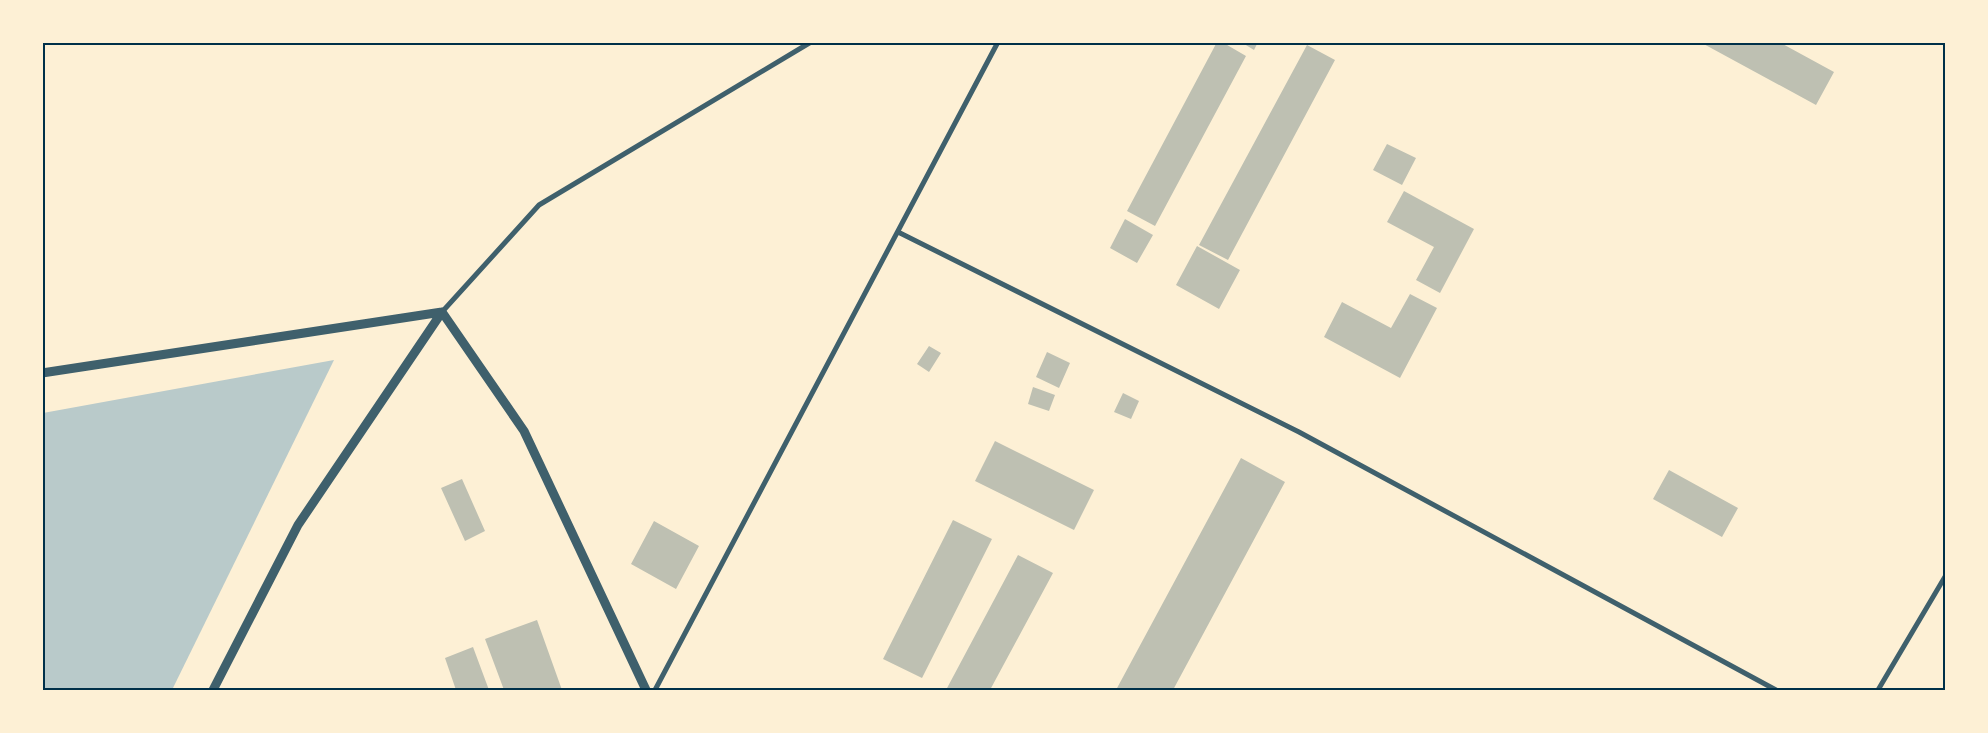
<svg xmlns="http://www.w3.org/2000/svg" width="1988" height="733" font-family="Karla,sans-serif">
<rect width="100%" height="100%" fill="#fdf0d5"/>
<path fill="#b9caca" d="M 334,360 L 172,690 L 43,690 L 43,413 Z"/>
<path fill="#bec0b2" d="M 1217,42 L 1222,42 L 1246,56 L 1155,226 L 1127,211 Z
M 1241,42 L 1258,42 L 1254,50 Z
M 1700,42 L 1779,42 L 1834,72 L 1816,105 Z
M 1307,45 L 1335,60 L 1228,260 L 1199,245 Z
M 1387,144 L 1416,158 L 1402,185 L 1373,170 Z
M 1404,191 L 1474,229 L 1440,293 L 1416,280 L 1434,247 L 1387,222 Z
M 1125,219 L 1153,235 L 1137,263 L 1110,248 Z
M 1197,246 L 1240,270 L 1219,309 L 1176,285 Z
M 1410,294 L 1437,308 L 1400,378 L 1324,337 L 1342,302 L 1391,328 Z
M 929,346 L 941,353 L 929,372 L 917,364 Z
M 1047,352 L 1070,363 L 1059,388 L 1036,377 Z
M 1033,387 L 1055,395 L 1049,411 L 1028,404 Z
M 1123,393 L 1139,401 L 1131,419 L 1114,412 Z
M 995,441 L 1094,490 L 1074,530 L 975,481 Z
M 1241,458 L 1285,482 L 1173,690 L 1116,690 Z
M 1669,470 L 1738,508 L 1722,537 L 1653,499 Z
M 462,479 L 485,531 L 465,541 L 441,488 Z
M 953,520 L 992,539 L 922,678 L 883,659 Z
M 654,521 L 699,546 L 676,589 L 631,564 Z
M 1018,555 L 1053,573 L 990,690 L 946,690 Z
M 537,620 L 562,690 L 504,690 L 485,639 Z
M 473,647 L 489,690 L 456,690 L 445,658 Z"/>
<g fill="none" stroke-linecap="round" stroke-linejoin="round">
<path stroke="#3f606c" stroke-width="5" d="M 898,232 L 1299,432 L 1776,690
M 442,312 L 539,205 L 811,42
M 655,690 L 998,42
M 1878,690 L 1946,575"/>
<path stroke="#3f606c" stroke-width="9" d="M 442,312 L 524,431 L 646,690
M 42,373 L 442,312
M 213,690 L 298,525 L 442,312"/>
</g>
<rect width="1988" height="733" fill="none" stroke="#fdf0d5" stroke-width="88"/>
<rect x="44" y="44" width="1900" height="645" fill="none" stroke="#003049" stroke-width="2"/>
</svg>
